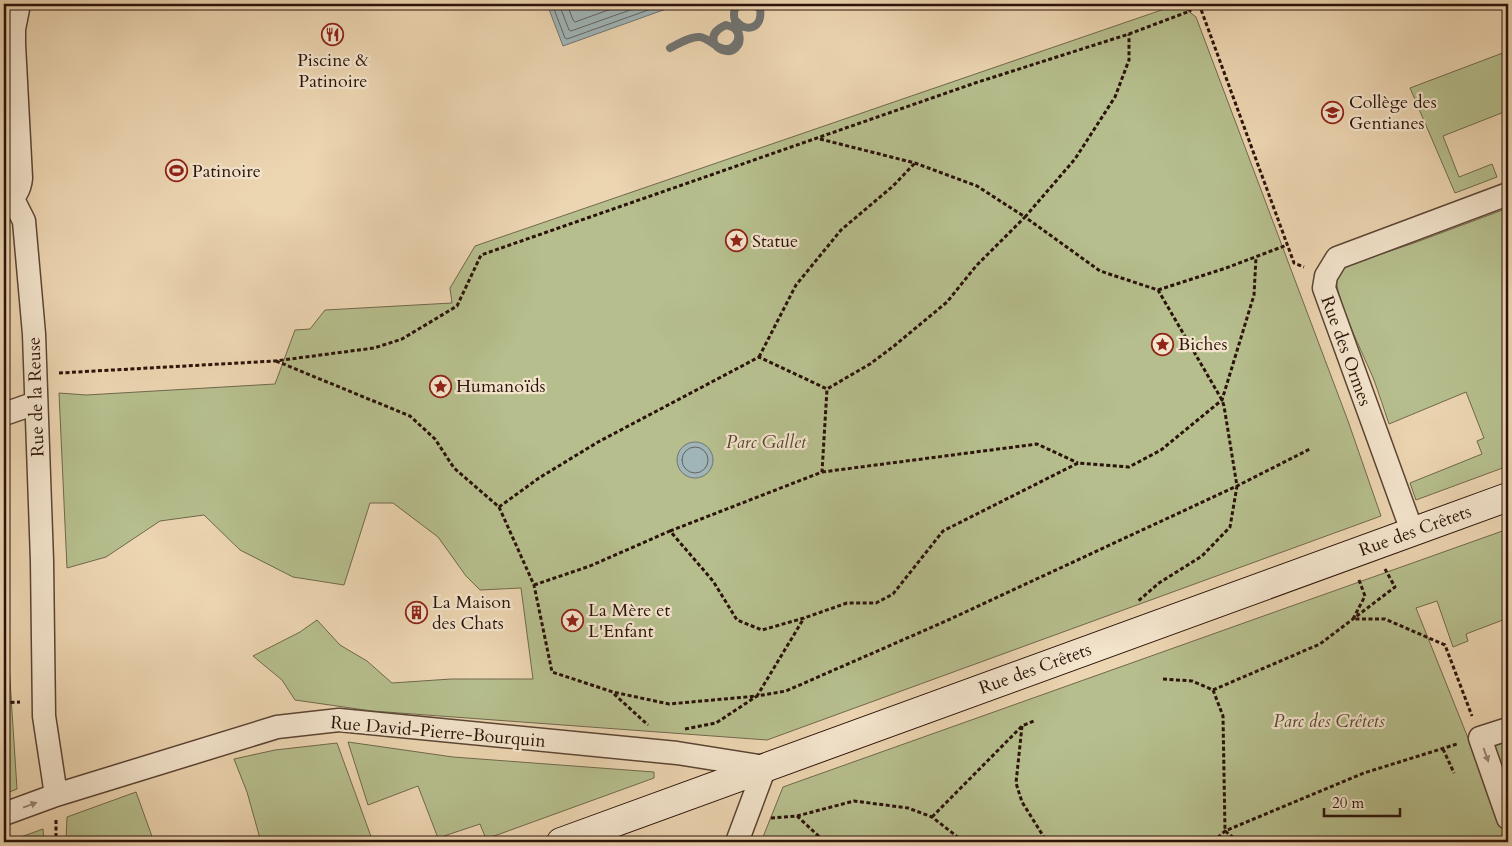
<svg xmlns="http://www.w3.org/2000/svg" width="1512" height="846" font-family="Cardo,serif">
<rect width="100%" height="100%" fill="#ecd5b1"/>
<filter id="stains"><feTurbulence type="fractalNoise" baseFrequency=".004" numOctaves="4"/><feColorMatrix values="0 0 0 0 .2 0 0 0 0 .09 0 0 0 0 .02 0 0 0 .5 -.17"/></filter>
<radialGradient id="worn" r=".72"><stop offset=".6" stop-color="#630" stop-opacity="0"/><stop offset="1" stop-color="#630" stop-opacity=".3"/></radialGradient>
<path fill="#b6be8d" stroke="#70684c" d="M 1179,4 L 1196,17 L 1348,421 L 1381,516 L 767,740 L 372,711 L 295,700 L 282,680 L 253,656 L 300,632 L 317,620 L 340,645 L 367,661 L 392,683 L 451,679 L 533,679 L 521,588 L 480,590 L 466,576 L 438,537 L 393,503 L 370,503 L 344,585 L 293,577 L 240,550 L 204,515 L 160,521 L 106,557 L 67,568 L 59,393 L 86,395 L 275,384 L 295,330 L 310,329 L 325,310 L 452,303 L 450,288 L 475,246 Z
M 1508,51 L 1508,123 L 1504,112 L 1443,136 L 1459,177 L 1492,164 L 1497,177 L 1455,193 L 1410,88 Z
M 1508,208 L 1508,466 L 1416,500 L 1410,483 L 1482,454 L 1477,441 L 1484,438 L 1466,392 L 1389,424 C 1384,409 1379,394 1374,380 C 1366,360 1332,293 1337,275 C 1338,270 1343,267 1348,265 L 1414,243 Z
M 1508,529 L 1508,618 L 1466,634 L 1468,641 L 1453,647 L 1437,601 L 1416,608 L 1508,838 L 1508,842 L 761,842 L 783,787 Z
M 4,587 L 17,789 L 4,794 Z
M 1508,735 L 1508,803 L 1486,742 Z
M 348,742 L 453,757 L 654,772 L 654,778 L 486,839 L 480,824 L 438,838 L 418,786 L 368,805 Z
M 337,743 L 373,842 L 261,842 L 247,792 L 234,759 L 275,750 Z
M 136,792 L 154,842 L 66,842 L 67,817 Z
M 43,829 L 44,842 L 7,842 Z"/>
<path fill="#9fb5b8" stroke="#717472" d="M 547,4 L 680,4 L 563,46 Z
M677 460a18 18 0 1 1 36 0a18 18 0 1 1-36 0Z"/>
<g fill="none" stroke-linecap="round" stroke-linejoin="round">
<path stroke="#656461" stroke-width="1" d="M 552,4 L 565,38 L 567,39 L 665,4
M 559,4 L 569,30 L 571,31 L 647,4
M 567,4 L 573,20 L 575,22 L 625,4
M682 460a13 13 0 1 1 26 0a13 13 0 1 1-26 0Z"/>
<path stroke="#717472" stroke-width="8" d="M 736,21 C 748,34 763,27 760,9 L 753,4
M 670,48 C 678,44 691,36 700,37 C 709,38 715,48 725,49 C 735,50 742,38 736,30 C 734,27 729,26 726,25 C 719,28 711,33 714,42 C 715,46 719,49 722,50 C 725,51 730,52 733,50 C 748,41 733,25 734,14 C 734,9 736,7 739,4"/>
<defs>
<path id="street" d="M 13,199 L 24,221 L 34,334 L 42,561 L 44,716 L 56,795
M 4,205 C 15,198 20,190 21,178 L 14,44 L 14,29 L 19,4
M 4,414 L 36,403
M 1412,531 L 1324,288 L 1326,276 L 1337,258 L 1508,194
M 1508,729 L 1480,738 L 1508,818
M 4,814 L 56,795 L 277,727 L 339,720 L 677,753 L 765,767 L 737,842"/>
<path id="secondary" d="M 561,842 L 1508,497"/>
</defs>
<use href="#street" stroke="#5b4434" stroke-width="25"/>
<use href="#secondary" stroke="#2b130a" stroke-width="30"/>
<path stroke="#2b130a" stroke-width="3" stroke-dasharray="4 2.5" stroke-linecap="butt" d="M 1199,4 L 1294,263 L 1304,267
M 820,139 L 915,163 L 977,186 L 1025,217 L 1075,159 L 1115,97 L 1129,60 L 1129,34
M 1158,290 L 1226,268 L 1287,245
M 759,357 L 796,285 L 841,230 L 893,186 L 915,163
M 276,361 L 410,416 L 435,439 L 454,468 L 499,507 L 534,585 L 552,672 L 613,692 L 669,704 L 757,696 L 804,618
M 59,373 L 275,361 L 374,348 L 402,339 L 457,306 L 481,255 L 975,83 L 1129,34 L 1190,11 L 1187,4
M 822,472 L 1037,444 L 1078,463
M 499,507 L 539,478 L 598,442 L 759,357 L 827,389 L 870,364 L 894,346 L 947,302 L 976,266 L 1025,217 L 1100,271 L 1158,290 L 1222,400 L 1224,406 L 1237,486 L 1230,527 L 1202,556 L 1159,583 L 1137,602
M 670,531 L 822,472 L 827,389
M 1359,580 L 1365,596 L 1353,619 L 1385,619 L 1445,645 L 1472,716
M 534,585 L 590,566 L 670,531 L 713,581 L 737,620 L 762,630 L 804,618 L 847,603 L 876,603 L 893,594 L 943,531 L 1078,463 L 1129,467 L 1161,450 L 1222,400 L 1254,295 L 1256,257
M 1163,679 L 1192,681 L 1213,690 L 1223,716 L 1225,831 L 1239,842
M 1213,690 L 1320,644 L 1395,587 L 1385,569
M 614,694 L 648,725
M 4,703 L 20,702
M 1022,726 L 1016,783 L 1022,802 L 1047,842
M 685,729 L 716,723 L 757,696 L 786,691 L 946,621 L 1237,486 L 1310,449
M 1443,749 L 1454,773
M 797,816 L 825,842
M 932,817 L 1022,726 L 1034,721
M 771,818 L 797,816 L 854,801 L 908,808 L 932,817 L 964,842
M 56,820 L 56,842
M 1213,842 L 1225,831 L 1364,773 L 1457,744"/>
<use href="#street" stroke="#f3e4cc" stroke-width="22"/>
<use href="#secondary" stroke="#f3e4cc" stroke-width="28"/>
</g>
<defs><path id="oneway-solid" d="M-6-.8H1V-3.2L6.5 0L1 3.2V.8H-6Z" transform="scale(1.25)"/></defs>
<g fill="#998675">
<use href="#oneway-solid" transform="translate(1486 755) rotate(70)"/>
<use href="#oneway-solid" transform="translate(30 805) rotate(-20)"/>
</g>
<defs>
<symbol id="restaurant-ring" viewBox="-11 -11 22 22"><circle r="9.5" fill="#f3e4cc" stroke="#8f2418" stroke-width="1.5"/><path d="M-5-6h1v4h1v-4h1v4h1v-4h1v5L-1.5 .5V6h-2V.5L-5-1ZM5-6V6H3V1.5H1.5Q1.5-4 5-6Z" fill="#8f2418"/></symbol>
<symbol id="school-ring" viewBox="-11 -11 22 22"><circle r="9.5" fill="#f3e4cc" stroke="#8f2418" stroke-width="1.5"/><path d="M0-5L7-2L0 1L-7-2ZM-4 1L0 2.5L4 1V4Q0 6-4 4Z" fill="#8f2418"/></symbol>
<symbol id="stadium-ring" viewBox="-11 -11 22 22"><circle r="9.5" fill="#f3e4cc" stroke="#8f2418" stroke-width="1.5"/><path d="M0-5a6.5 5 0 1 0 0 10a6.5 5 0 1 0 0-10ZM-3.5-1.8h7v3.6h-7Z" fill="#8f2418"/></symbol>
<symbol id="sight-ring" viewBox="-11 -11 22 22"><circle r="9.5" fill="#f3e4cc" stroke="#8f2418" stroke-width="1.5"/><path d="M0-6L1.8-2.2L6-1.7L2.9 1.2L3.7 5.4L0 3.3L-3.7 5.4L-2.9 1.2L-6-1.7L-1.8-2.2Z" fill="#8f2418"/></symbol>
<symbol id="building-ring" viewBox="-11 -11 22 22"><circle r="9.5" fill="#f3e4cc" stroke="#8f2418" stroke-width="1.5"/><path d="M-4-6H4V6H1V3H-1V6H-4ZM-2.5-4.3h1.7v1.8h-1.7ZM.8-4.3h1.7v1.8H.8ZM-2.5-1h1.7V.8h-1.7ZM.8-1h1.7V.8H.8Z" fill="#8f2418"/></symbol>
</defs>
<g fill-rule="evenodd">
<use href="#restaurant-ring" x="320" y="22" width="25" height="25"/>
<use href="#school-ring" x="1320" y="100" width="25" height="25"/>
<use href="#stadium-ring" x="164" y="158" width="25" height="25"/>
<use href="#sight-ring" x="724" y="228" width="25" height="25"/>
<use href="#sight-ring" x="1150" y="332" width="25" height="25"/>
<use href="#sight-ring" x="428" y="374" width="25" height="25"/>
<use href="#building-ring" x="404" y="600" width="25" height="25"/>
<use href="#sight-ring" x="560" y="608" width="25" height="25"/>
</g>
<g text-anchor="middle" dominant-baseline="central" stroke-width="4.5" stroke-linejoin="round" paint-order="stroke">
<g font-size="18" fill="#2b130a" stroke="#f3e4cc" text-anchor="start">
<text x="333" y="60" text-anchor="middle">Piscine &amp;<tspan x="333" dy="21">Patinoire</tspan></text>
<text x="1349" y="102">Collège des<tspan x="1349" dy="21">Gentianes</tspan></text>
<text x="192" y="171">Patinoire</text>
<text x="752" y="241">Statue</text>
<text x="1178" y="344">Biches</text>
<text x="456" y="386">Humanoïds</text>
<text x="432" y="602">La Maison<tspan x="432" dy="21">des Chats</tspan></text>
<text x="588" y="610">La Mère et<tspan x="588" dy="21">L'Enfant</tspan></text>
</g>
<g font-size="18" fill="#2b130a" stroke="#f3e4cc">
<text transform="translate(1346 351) rotate(70)">Rue des Ormes</text>
<text transform="translate(36 397) rotate(-92)">Rue de la Reuse</text>
<text transform="translate(1415 531) rotate(-20)">Rue des Crêtets</text>
<text transform="translate(1035 669) rotate(-20)">Rue des Crêtets</text>
<text transform="translate(438 732) rotate(5)">Rue David-Pierre-Bourquin</text>
</g>
<g font-size="18" font-style="italic" fill="#554631" stroke="#f3e4cc">
<text x="766" y="442">Parc Gallet</text>
<text x="1329" y="721">Parc des Crêtets</text>
</g>
</g>
<rect width="1512" height="846" fill="none" stroke="#ecd5b1" stroke-width="20"/>
<rect x="5" y="5" width="1502" height="836" fill="none" stroke="#2b130a" stroke-width="2.5"/>
<rect x="10" y="10" width="1492" height="826" fill="none" stroke="#2b130a"/>
<path d="M1324 808v8h76v-8" fill="none" stroke="#2b130a" stroke-width="2.5"/>
<text x="1332" y="808" font-size="15" fill="#2b130a" stroke="#f3e4cc" stroke-width="4" paint-order="stroke">20 m</text>
<rect width="100%" height="100%" filter="url(#stains)"/>
<rect width="100%" height="100%" fill="url(#worn)"/>
</svg>
